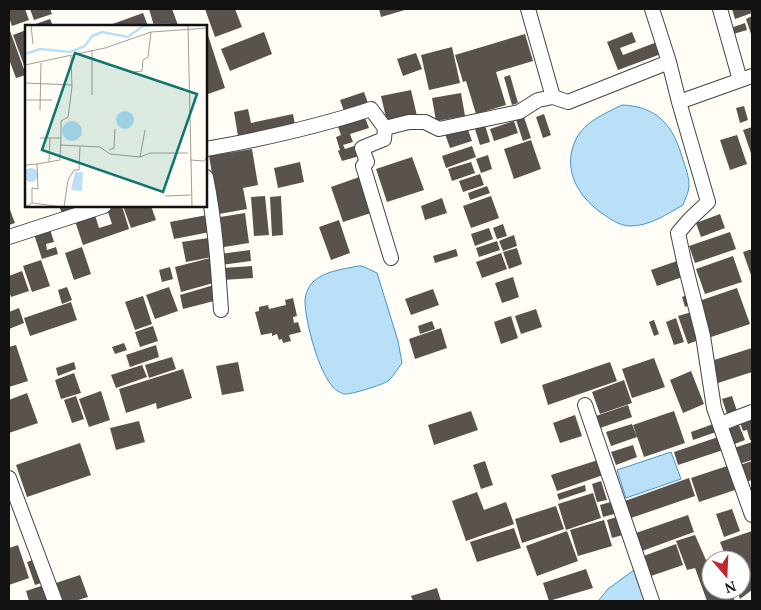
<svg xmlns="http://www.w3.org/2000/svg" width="761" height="610" font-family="'PT Serif',serif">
<rect width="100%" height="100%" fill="#fffdf5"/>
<path fill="#b9e0f7" stroke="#3f96cf" d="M 622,105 C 658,106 674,127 683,160 C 686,168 689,177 689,186 C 689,192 685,199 683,205 C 667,214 650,226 630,226 C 622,226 613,221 606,216 C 579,199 561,170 576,139 C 584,122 606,113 622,105 Z
M 358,266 L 362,266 L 377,273 L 398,341 L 402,363 C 398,368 393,377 388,381 C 382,385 350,395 344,394 C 341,393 335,390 334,388 C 319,374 305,321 305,301 C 305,294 309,285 314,281 C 325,271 344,269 358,266 Z
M 671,452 L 681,479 L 626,498 L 617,470 Z
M 634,570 L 644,599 L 643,601 L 598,601 L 608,589 Z"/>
<path fill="#5a524d" d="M 9,9 L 25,9 L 29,20 L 12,26 L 9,17 Z
M 30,9 L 50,9 L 52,14 L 34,20 Z
M 149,9 L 172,9 L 178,25 L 154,26 Z
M 205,9 L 235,9 L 242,27 L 215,37 Z
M 379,9 L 408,9 L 381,17 Z
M 732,9 L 752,9 L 752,13 L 735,19 Z
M 143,13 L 148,26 L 107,26 Z
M 752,16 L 752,37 L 746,19 Z
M 50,19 L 53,26 L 30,26 Z
M 745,23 L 747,30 L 730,35 L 728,29 Z
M 9,28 L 26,75 L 16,78 L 10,62 L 9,62 Z
M 26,30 L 26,71 L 13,35 Z
M 207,32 L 225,88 L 208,94 L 206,89 Z
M 264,32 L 272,54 L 230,71 L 221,49 Z
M 632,32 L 636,42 L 620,48 L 623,55 L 657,42 L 661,54 L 618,70 L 607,42 Z
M 525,34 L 533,61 L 496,72 L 506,105 L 476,114 L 466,81 L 463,82 L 455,55 Z
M 452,47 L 460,83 L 429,90 L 421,55 Z
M 416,53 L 422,69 L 403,76 L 397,59 Z
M 510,75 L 518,103 L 512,105 L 504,77 Z
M 411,90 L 417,116 L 387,122 L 381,96 Z
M 364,92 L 369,106 L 345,114 L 340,100 Z
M 461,93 L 465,116 L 436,121 L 432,98 Z
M 744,106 L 748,120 L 740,123 L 736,108 Z
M 248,109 L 251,123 L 293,114 L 295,125 L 238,136 L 234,112 Z
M 544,114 L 551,135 L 543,138 L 536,117 Z
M 364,115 L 369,128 L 350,134 L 353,142 L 343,145 L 345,149 L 360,144 L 363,155 L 342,161 L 338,151 L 340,150 L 336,137 L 341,135 L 337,124 Z
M 524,117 L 531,138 L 523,141 L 516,120 Z
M 514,121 L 518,133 L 494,141 L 490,129 Z
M 485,125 L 490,142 L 480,145 L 475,129 Z
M 467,127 L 472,141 L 450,148 L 445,134 Z
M 752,127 L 752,156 L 743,130 Z
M 737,135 L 747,164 L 730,170 L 720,140 Z
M 531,140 L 541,169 L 514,179 L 504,149 Z
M 472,146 L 476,157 L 446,168 L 442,156 Z
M 252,149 L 258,185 L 243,188 L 247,209 L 219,214 L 209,156 Z
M 488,155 L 492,169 L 481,173 L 476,159 Z
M 412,157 L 424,190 L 387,202 L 376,169 Z
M 300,162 L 304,182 L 278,188 L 274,168 Z
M 471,162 L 475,173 L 452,181 L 448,169 Z
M 480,174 L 484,185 L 463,192 L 459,181 Z
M 362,176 L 374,212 L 343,222 L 331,187 Z
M 487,186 L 490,193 L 470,200 L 468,193 Z
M 265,196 L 269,235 L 254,236 L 251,197 Z
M 281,196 L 283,235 L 272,236 L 270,197 Z
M 491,196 L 499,218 L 471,228 L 463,206 Z
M 442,198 L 447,213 L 425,220 L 421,206 Z
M 59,206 L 91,206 L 63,216 Z
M 116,206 L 122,206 L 129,229 L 83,245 L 74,218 L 94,212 L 99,228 L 112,224 L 107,209 Z
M 123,206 L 151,206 L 156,220 L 131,228 Z
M 9,207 L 15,223 L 9,225 Z
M 245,213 L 249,243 L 218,248 L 214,218 Z
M 720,214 L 725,228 L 701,237 L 696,223 Z
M 207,215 L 210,232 L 174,239 L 170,222 Z
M 339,220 L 350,253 L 331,260 L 319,227 Z
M 503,224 L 507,236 L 497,239 L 493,228 Z
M 49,226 L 54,242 L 46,244 L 47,250 L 56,247 L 58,254 L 42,259 L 33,231 Z
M 489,228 L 493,239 L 475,246 L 471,234 Z
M 730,232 L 736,249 L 695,263 L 689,246 Z
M 514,235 L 517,246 L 503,251 L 499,241 Z
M 208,238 L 212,257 L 186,262 L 182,242 Z
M 497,241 L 500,250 L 479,257 L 476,248 Z
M 82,247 L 91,274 L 74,280 L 65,253 Z
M 517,248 L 522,264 L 509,269 L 503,252 Z
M 456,249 L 458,256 L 435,263 L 433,256 Z
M 752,249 L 752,275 L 751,275 L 743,252 Z
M 250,250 L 251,261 L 221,265 L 220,254 Z
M 501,253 L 507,269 L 482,278 L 476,262 Z
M 733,256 L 742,282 L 705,294 L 696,269 Z
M 210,258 L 217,282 L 181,292 L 175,267 Z
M 41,260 L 50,286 L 32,292 L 23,266 Z
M 680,260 L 685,276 L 657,286 L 651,270 Z
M 252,266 L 253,278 L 223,280 L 223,268 Z
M 170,267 L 173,279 L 162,282 L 159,270 Z
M 22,271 L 29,291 L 11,297 L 9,291 L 9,276 Z
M 513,277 L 519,297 L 502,303 L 495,283 Z
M 214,285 L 218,300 L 183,309 L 180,295 Z
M 67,287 L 72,300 L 62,304 L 58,290 Z
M 169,287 L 178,311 L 155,319 L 146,295 Z
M 737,288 L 750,324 L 711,337 L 699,301 Z
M 433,289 L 439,305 L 411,315 L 405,299 Z
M 689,294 L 693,304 L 685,307 L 682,297 Z
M 143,296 L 152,324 L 135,330 L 125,302 Z
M 293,298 L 297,316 L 293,317 L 294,323 L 298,322 L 301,332 L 289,335 L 291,341 L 283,343 L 282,339 L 279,340 L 277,334 L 272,336 L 272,333 L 261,335 L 255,312 L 259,311 L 259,307 L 268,305 L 269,309 L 286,305 L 285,300 Z
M 71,302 L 77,320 L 30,336 L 24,318 Z
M 19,308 L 24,323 L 9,329 L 9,312 Z
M 536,309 L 542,327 L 521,334 L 515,316 Z
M 692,312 L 701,339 L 688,344 L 678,316 Z
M 511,316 L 518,338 L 501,344 L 494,322 Z
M 676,318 L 684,342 L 674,345 L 666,322 Z
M 654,320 L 659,334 L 654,336 L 649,322 Z
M 432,321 L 435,329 L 420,334 L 418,326 Z
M 153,326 L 158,341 L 140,347 L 135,332 Z
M 441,328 L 447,348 L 415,359 L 409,339 Z
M 124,343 L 127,350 L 115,354 L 112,347 Z
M 16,345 L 28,381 L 9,387 L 9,347 Z
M 156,345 L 159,357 L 130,367 L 126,355 Z
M 752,348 L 752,372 L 718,383 L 711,361 Z
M 172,357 L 176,369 L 149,378 L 145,365 Z
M 654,358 L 665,387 L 632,398 L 622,369 Z
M 74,362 L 76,369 L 58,376 L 56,368 Z
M 238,362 L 244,391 L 222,395 L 216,366 Z
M 610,362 L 617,381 L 548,405 L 542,385 Z
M 142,365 L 147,377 L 116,388 L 111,375 Z
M 183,369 L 192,398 L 157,409 L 156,403 L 126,413 L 119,389 Z
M 691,371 L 704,404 L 683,413 L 670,380 Z
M 74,373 L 81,393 L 61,399 L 55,380 Z
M 624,380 L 632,403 L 600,414 L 592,392 Z
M 101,391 L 110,420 L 89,427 L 79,399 Z
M 27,393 L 38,423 L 9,433 L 9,400 Z
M 76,396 L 84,419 L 72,423 L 64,400 Z
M 732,396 L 737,411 L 727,414 L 722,399 Z
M 628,405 L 632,417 L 600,428 L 596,416 Z
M 471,411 L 478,430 L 434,445 L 428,425 Z
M 674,411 L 685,443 L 644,457 L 633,425 Z
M 575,415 L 582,436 L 560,443 L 553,423 Z
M 752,415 L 752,440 L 750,440 L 747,430 L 743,431 L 739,420 Z
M 139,421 L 145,442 L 116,450 L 110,428 Z
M 716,423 L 719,431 L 693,440 L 691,432 Z
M 632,424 L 637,437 L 611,446 L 606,432 Z
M 739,425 L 745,440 L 732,445 L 726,430 Z
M 721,436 L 726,449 L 678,465 L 674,452 Z
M 752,442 L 752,460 L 739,464 L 734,448 Z
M 80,443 L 91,475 L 27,497 L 16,465 Z
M 633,445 L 637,457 L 616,465 L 611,452 Z
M 598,460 L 603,475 L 557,491 L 551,475 Z
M 485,461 L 493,485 L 481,489 L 473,465 Z
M 752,461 L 752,480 L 746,482 L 740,465 Z
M 730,465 L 738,489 L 699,502 L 691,478 Z
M 689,478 L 695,496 L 631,518 L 625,501 Z
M 601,481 L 607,500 L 597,502 L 592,484 Z
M 585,485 L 586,491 L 559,500 L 557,494 Z
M 477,492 L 484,510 L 506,502 L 514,524 L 466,541 L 452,501 Z
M 593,493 L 601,518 L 566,530 L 558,504 Z
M 614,501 L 618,513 L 603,517 L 600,505 Z
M 556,506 L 564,529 L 522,543 L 515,519 Z
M 732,509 L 740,531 L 724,537 L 716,514 Z
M 688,515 L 694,532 L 642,551 L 636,533 Z
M 620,516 L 626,534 L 612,538 L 607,520 Z
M 604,520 L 612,546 L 578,556 L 570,530 Z
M 514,528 L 521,548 L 477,562 L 470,542 Z
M 567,531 L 578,561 L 537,576 L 526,546 Z
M 752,531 L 752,590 L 740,599 L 737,590 L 741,590 L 741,560 L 727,560 L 720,542 Z
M 695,535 L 706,560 L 717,555 L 719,560 L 711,560 L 711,590 L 730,590 L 735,601 L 707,601 L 695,568 L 687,570 L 676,541 Z
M 676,544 L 683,565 L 648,577 L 641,557 Z
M 18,545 L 29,578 L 9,585 L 9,548 Z
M 33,560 L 41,583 L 35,585 L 27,562 Z
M 586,569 L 593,588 L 549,601 L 543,583 Z
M 80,575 L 88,597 L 75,601 L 62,601 L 56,583 Z
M 44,585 L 49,601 L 29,601 L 26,591 Z
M 437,588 L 441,601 L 413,601 L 411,596 Z"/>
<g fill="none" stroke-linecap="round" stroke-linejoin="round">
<defs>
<path id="street" d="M 528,9 L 553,97
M 652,9 L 669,62 L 679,102
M 720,9 L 740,80
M 752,76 L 679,102 L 708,202 L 690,219 L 678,233 L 684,261 L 703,336 L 714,408 L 752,515
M 385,128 L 384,139 L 362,148 L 367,162 L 363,166 L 391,258
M 206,149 C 262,139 317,127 371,109 L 385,128 L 409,122 L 425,122 L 439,129 L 519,112 L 538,100 L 553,97 L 568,102 L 669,62
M 206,177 C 215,221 218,266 221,310
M 9,237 L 104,206
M 585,405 L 652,601
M 720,424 L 752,412
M 9,478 L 55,601"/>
</defs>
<use href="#street" stroke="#444" stroke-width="16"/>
<use href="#street" stroke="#fff" stroke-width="14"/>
</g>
<g transform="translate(25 25)">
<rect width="182" height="182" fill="#fffdf5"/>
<path d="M91 95a9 9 0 1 1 18 0a9 9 0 1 1-18 0ZM37 106a10 10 0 1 1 20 0a10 10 0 1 1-20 0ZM-1 150a7 7 0 1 1 14 0a7 7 0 1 1-14 0ZM 50,147 L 58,147 L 57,166 L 46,165 Z" fill="#b9e0f7"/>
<path fill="none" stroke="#b9e0f7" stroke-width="2.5" d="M 127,0 L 145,0M 0,29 L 15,24 L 45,27 L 60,21 L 67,11 L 77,7 L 103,12 L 118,1 L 127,0"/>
<path fill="none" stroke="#a09f9a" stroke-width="1" d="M 6,0 L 8,19M 163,1 L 167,182M 0,40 L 80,23 L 126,7 L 183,3M 109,47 L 117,46 L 118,35 L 123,32 L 126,7M 0,58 L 47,60M 67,70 L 67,25M 0,75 L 27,75M 15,85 L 16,38M 15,113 L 36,113 L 36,96 L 43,92 L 47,62 L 46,31M 35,120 L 75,122 L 85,129 L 115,132 L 125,128 L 163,128M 84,125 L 89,123 L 90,104M 115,132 L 120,105M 165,135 L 179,136 L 183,131M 24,137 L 25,113M 12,139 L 35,135 L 36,113M 0,140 L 12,139 L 13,164 L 7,163 L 7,178M 140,171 L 166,170M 1,182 L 7,178 L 39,182 L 43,155 L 49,145 L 54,145 L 55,121"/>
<path fill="#0f766e" fill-opacity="0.15" stroke="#0f766e" stroke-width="2.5" d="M 50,28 L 172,69 L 138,167 L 17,125 Z"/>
<rect width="182" height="182" fill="none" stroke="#111" stroke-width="2.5"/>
</g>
<rect width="761" height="610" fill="none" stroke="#111111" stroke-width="20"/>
<g transform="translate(726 575) rotate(161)"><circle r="24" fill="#ffffff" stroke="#a0a0a0"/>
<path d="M0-4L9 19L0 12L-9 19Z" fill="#c4262e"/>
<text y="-8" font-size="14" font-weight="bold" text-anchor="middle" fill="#111111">N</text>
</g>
</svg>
